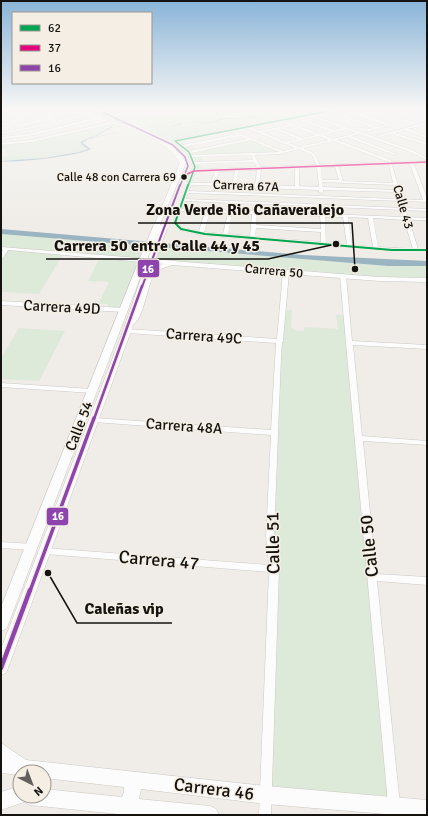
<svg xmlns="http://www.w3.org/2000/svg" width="428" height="816" font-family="Signika,sans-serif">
<rect width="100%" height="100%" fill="#f0ede8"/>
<path fill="#dde9d9" d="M 190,109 L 339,109 L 184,139 L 188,141 L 183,142 L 199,150 L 251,139 L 283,152 L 202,156 L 202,164 L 199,166 L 203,167 L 203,170 L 194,171 C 194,146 167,140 148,131 L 152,129 L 136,122 L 136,120 Z
M 104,124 L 116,124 L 103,133 L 84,139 L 80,143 L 88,149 L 85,151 L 27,160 L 1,160 L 1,157 L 9,156 L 5,149 L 1,150 L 1,144 L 32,141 Z
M 1,234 L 388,266 L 427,266 L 427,278 L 378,277 L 161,260 L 139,260 L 119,310 L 107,309 L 108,304 L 98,304 L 109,282 L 88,281 L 100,257 L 64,253 L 39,294 L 1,292 Z
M 283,310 L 292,310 L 291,328 L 297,331 L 304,331 L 304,327 L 338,329 L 336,315 L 346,315 L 394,799 L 266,786 L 270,536 Z
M 19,328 L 65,331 L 39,381 L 1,379 L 1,358 Z"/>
<path fill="#9ab4c1" d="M 266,109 L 270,109 L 266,111 L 267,114 L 250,118 L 223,119 L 214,122 L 183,123 L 167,129 L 122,131 L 88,139 L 83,143 L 91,149 C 83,155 13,164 1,161 L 44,158 L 79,152 L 88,149 L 82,145 L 80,142 L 91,137 L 103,136 L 122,131 L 167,129 L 180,123 L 209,123 L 222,118 L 244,118 L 266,114 L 265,111 Z
M 1,229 L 303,255 L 427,261 L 427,266 L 388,266 L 1,234 Z"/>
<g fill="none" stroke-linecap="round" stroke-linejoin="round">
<path stroke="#9ab4c1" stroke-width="1" d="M 85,109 L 110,118
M 96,136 L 112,127"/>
<defs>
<path id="minor" d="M 28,109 L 31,109 L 46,114 L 15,122 L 17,125 L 48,118 L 48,116 L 78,109 L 80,110 L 53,117 L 53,119 L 16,127 L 13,124 L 1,126 L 1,124 L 12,122 L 12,120 L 40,114 L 34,112 L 1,119 L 1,117 L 31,111 Z
M 48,109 L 52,109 L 61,112 L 59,113 Z
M 124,109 L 128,109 L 145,115 L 142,116 Z
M 336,109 L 343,109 L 360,114 L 385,109 L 389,109 L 364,115 L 373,118 L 413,109 L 417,109 L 376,119 L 390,124 L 427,114 L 427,116 L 365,132 L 364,130 L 374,128 L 327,112 L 312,115 L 412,150 L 427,158 L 427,160 L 410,152 L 360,134 L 351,136 L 397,154 L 394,155 L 347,137 L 337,140 L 391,160 L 391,162 L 427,161 L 427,163 L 414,164 L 427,198 L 427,202 L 188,193 L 186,199 L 427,209 L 427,211 L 185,201 L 182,209 L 253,211 L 253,209 L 255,208 L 257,209 L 257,211 L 320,214 L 320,211 L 324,211 L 324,214 L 404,217 L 403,214 L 405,213 L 407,213 L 408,217 L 427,218 L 427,220 L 409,220 L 418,249 L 427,249 L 427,251 L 392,251 L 201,235 L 179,230 L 173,224 L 173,223 L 193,167 L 187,153 L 174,142 L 174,140 ZM 340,110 L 386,125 L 378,127 L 332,111 ZM 308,116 L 342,128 L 334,130 L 299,118 ZM 295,119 L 330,131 L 320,134 L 285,121 ZM 281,121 L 289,125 L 259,131 L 250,127 ZM 293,126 L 316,135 L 302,138 L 279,129 ZM 246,128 L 295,148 L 283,151 L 234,131 ZM 346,129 L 356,133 L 333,139 L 323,135 ZM 275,130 L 298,139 L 286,142 L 262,132 ZM 229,131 L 237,134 L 182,145 L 178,142 ZM 241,136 L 247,139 L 190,151 L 184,147 ZM 319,136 L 329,140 L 299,147 L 289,143 ZM 251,140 L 280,152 L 192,155 L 191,153 ZM 333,141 L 389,162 L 320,165 L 314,153 L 303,148 ZM 299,149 L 312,155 L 316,165 L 261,167 L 254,155 L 280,154 ZM 251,155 L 253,160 L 195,162 L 193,157 ZM 254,162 L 257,167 L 196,170 L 197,167 L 196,164 ZM 410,164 L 423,200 L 189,191 L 191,185 L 255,187 L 256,190 L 258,190 L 259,188 L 319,190 L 319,192 L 321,193 L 323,192 L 323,190 L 396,192 L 397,196 L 399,196 L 401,195 L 392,165 ZM 389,165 L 393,183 L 343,181 L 339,167 ZM 317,167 L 319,187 L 299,186 L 299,168 ZM 321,167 L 335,167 L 339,180 L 322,180 ZM 295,168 L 295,186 L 259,185 L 261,170 ZM 239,170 L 257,170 L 255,185 L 236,184 ZM 215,171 L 211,183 L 191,183 L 195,172 ZM 219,171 L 235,171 L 232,184 L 215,184 ZM 322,182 L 394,185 L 395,190 L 323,187 ZM 181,211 L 205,212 L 199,231 L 183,228 L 177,223 ZM 210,212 L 228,213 L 223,234 L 204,232 ZM 232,213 L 252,214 L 250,236 L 228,234 ZM 257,214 L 320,216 L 321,229 L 256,225 ZM 325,217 L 343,217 L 347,245 L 326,243 ZM 348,217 L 368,218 L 373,247 L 352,245 ZM 373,218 L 404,220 L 413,249 L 378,247 ZM 256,228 L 321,232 L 321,242 L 255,237 Z
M 79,116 L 80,118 L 62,121 L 61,123 L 1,134 L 1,130 L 3,132 L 58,122 L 58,120 Z
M 98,117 L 99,119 L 29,136 L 1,139 L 1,137 L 29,134 Z
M 110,122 L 111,124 L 32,142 L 1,145 L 1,143 L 32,140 Z
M 427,122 L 427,124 L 408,129 L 427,136 L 427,138 L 405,130 L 395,133 L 427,143 L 427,145 L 391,134 L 379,137 L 377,136 Z
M 1,247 L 176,261 L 179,263 L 176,265 L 8,250 L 3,258 L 1,259 L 1,253 L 3,250 L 1,249 Z
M 286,270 L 289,272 L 283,340 L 284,341 L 282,342 L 281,357 L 274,536 L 279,569 L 271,815 L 259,815 L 269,572 L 45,554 L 42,553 L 41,551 L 42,549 L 45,548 L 269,565 L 266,536 L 271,435 L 94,422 L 90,420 L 94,418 L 271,430 L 276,343 L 127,333 L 124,331 L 127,329 L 277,339 L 283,272 Z
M 343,274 L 346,276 L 352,341 L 427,345 L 427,349 L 353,345 L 362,436 L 427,441 L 427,445 L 363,441 L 376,574 L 427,577 L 427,585 L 377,581 L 401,815 L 389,815 L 346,343 L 340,276 Z
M 1,301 L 124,308 L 127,310 L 124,312 L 1,305 Z
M 1,383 L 92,389 L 95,391 L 92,393 L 1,387 Z
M 1,542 L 33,544 L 36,545 L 37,547 L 36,549 L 33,550 L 1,548 Z"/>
<path id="tertiary" d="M 168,109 L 173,109 L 110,124 L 108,123 Z
M 172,261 L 379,277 L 427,278 L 427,282 L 379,281 L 172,265 C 167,267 158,269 155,273 C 147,283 144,321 132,325 L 129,325 L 128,323 L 135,309 L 150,271 L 160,265 Z"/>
<path id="secondary" d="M 71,109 L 76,109 L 111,122 L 134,126 L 166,142 L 182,156 L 186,163 L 159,227 L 154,226 L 180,163 C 173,148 145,133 130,128 C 110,122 88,120 71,109 Z
M 94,109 L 99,109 L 131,123 L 127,124 Z
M 192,170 L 197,171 L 187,176 L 182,175 Z
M 138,263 L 141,263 L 145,265 L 8,625 L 6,629 L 1,631 L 1,607 Z
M 146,264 L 149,264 L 153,266 L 131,331 L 8,668 L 6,673 L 1,675 L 1,649 L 123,331 Z
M 1,743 L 26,760 L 266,786 L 427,800 L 427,815 L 397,815 L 266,804 L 141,789 L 139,799 L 210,806 L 216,809 L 219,815 L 128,815 L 30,805 L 24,802 L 1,810 L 1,792 L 20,786 L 20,796 L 44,796 L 44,789 L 122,797 L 124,792 L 124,787 L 44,778 L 44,772 L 20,772 L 20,775 L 1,773 Z"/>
</defs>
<use href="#minor" stroke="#ccc9c5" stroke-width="1"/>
<use href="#tertiary" stroke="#ccc9c5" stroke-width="1"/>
<use href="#secondary" stroke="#ccc9c5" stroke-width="1"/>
<use href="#minor" fill="#fdfcfc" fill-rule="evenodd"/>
<use href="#tertiary" fill="#fdfcfc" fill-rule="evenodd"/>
<use href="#secondary" fill="#fdfcfc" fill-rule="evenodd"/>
<defs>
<path id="secondary-bridge" d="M 141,265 L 157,226
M 149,266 L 164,227"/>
</defs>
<use href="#secondary-bridge" stroke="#ccc9c5" stroke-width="8" stroke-linecap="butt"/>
<use href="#secondary-bridge" stroke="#fdfcfc" stroke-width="7"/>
<defs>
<path id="bus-1-far1" d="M 188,186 L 195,167 L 189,152 L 175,141 L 339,109"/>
<path id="bus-1" d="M 188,185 L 175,223 L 181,229 L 205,234 L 392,250 L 427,250"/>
<path id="bus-2" d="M 185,175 L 194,171 L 427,162"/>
<path id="bus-3-far4" d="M 96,109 L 173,145 L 185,157 L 188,166 L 180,186"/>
<path id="bus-3-far3" d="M 142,287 L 180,185"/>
<path id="bus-3-far2" d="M 94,419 L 142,286"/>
<path id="bus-3-far1" d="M 30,591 L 94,418"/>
<path id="bus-3" d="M 1,668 L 30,590"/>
</defs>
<use href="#bus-1-far1" stroke="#f4eee4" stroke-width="3"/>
<use href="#bus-1" stroke="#f4eee4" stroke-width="4"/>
<use href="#bus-2" stroke="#f4eee4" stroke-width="3"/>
<use href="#bus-3-far4" stroke="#f4eee4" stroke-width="3"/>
<use href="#bus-3-far3" stroke="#f4eee4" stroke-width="4"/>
<use href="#bus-3-far2" stroke="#f4eee4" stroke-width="5"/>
<use href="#bus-3-far1" stroke="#f4eee4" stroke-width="6"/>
<use href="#bus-3" stroke="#f4eee4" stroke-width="8"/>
<use href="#bus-1-far1" stroke="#00a651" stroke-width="1.5"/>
<use href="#bus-1" stroke="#00a651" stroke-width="2"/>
<use href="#bus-2" stroke="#e5007d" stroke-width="1.5"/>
<use href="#bus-3-far4" stroke="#8e44ad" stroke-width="1.5"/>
<use href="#bus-3-far3" stroke="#8e44ad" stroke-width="2"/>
<use href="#bus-3-far2" stroke="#8e44ad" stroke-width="2.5"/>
<use href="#bus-3-far1" stroke="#8e44ad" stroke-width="3.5"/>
<use href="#bus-3" stroke="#8e44ad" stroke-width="4.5"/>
</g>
<linearGradient id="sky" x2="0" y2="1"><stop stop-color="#89b4d8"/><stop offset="0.49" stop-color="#f8f7f5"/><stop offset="1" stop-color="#f8f7f5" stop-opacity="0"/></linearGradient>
<rect width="428" height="223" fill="url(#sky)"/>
<circle fill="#151310" stroke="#f4eee4" stroke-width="1.5" cx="184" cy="177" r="3.5"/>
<g text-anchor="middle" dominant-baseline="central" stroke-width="3" stroke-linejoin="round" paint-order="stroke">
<g font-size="12" fill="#151310" stroke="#f4eee4" text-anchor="end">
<text x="176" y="177">Calle 48 con Carrera 69</text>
</g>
<g font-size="13" fill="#151310" stroke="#f4eee4">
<text transform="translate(246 186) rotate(2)">Carrera 67A</text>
<text transform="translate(403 207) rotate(74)">Calle 43</text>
<text transform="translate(274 271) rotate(5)">Carrera 50</text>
</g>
<g font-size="15" fill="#151310" stroke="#f4eee4">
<text transform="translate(62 307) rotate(3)">Carrera 49D</text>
<text transform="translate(204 336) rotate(4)">Carrera 49C</text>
<text transform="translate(79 426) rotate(-69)">Calle 54</text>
<text transform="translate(184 426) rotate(4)">Carrera 48A</text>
</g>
<g font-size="18" fill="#151310" stroke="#f4eee4">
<text transform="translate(273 543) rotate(-91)">Calle 51</text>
<text transform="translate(369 546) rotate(-96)">Calle 50</text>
<text transform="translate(159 560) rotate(5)">Carrera 47</text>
<text transform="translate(214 789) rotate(7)">Carrera 46</text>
</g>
</g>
<path fill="none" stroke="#151310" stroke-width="1.5" d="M355 269L352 223H138M336 244L268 259H46M48 573L77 623H172"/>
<g fill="#151310" stroke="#f4eee4" stroke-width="1.5">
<circle cx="355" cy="269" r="4"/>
<circle cx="336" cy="244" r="4"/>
<circle cx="48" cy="573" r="4"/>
</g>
<g font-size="16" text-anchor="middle" font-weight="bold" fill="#151310" stroke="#f4eee4" stroke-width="3" stroke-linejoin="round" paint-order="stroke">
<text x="245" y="215">Zona Verde Rio Cañaveralejo</text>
<text x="157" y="251">Carrera 50 entre Calle 44 y 45</text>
<text x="124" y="614">Caleñas vip</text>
</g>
<g stroke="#f4eee4" stroke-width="1.5">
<rect x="137" y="259" width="23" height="19" rx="4" fill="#8e44ad"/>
<rect x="46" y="507" width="23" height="19" rx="4" fill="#8e44ad"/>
</g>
<g font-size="11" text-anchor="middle" font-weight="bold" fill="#fff">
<text x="148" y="273">16</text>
<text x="58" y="520">16</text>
</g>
<rect width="428" height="816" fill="none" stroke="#151310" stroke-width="4"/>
<rect x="12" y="12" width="140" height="72" fill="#f4eee4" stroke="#9b968f"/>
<rect x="20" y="25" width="20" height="6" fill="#00a651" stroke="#9b968f"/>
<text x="48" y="32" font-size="12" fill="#151310">62</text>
<rect x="20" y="45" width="20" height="6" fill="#e5007d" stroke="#9b968f"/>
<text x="48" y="52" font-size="12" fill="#151310">37</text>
<rect x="20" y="65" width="20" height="6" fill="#8e44ad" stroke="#9b968f"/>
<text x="48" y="72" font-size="12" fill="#151310">16</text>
<g transform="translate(32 784) rotate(138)"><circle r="19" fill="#f4eee4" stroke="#9b968f"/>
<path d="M0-3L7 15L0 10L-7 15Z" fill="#625f5c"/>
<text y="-6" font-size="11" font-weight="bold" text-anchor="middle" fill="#151310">N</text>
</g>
</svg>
